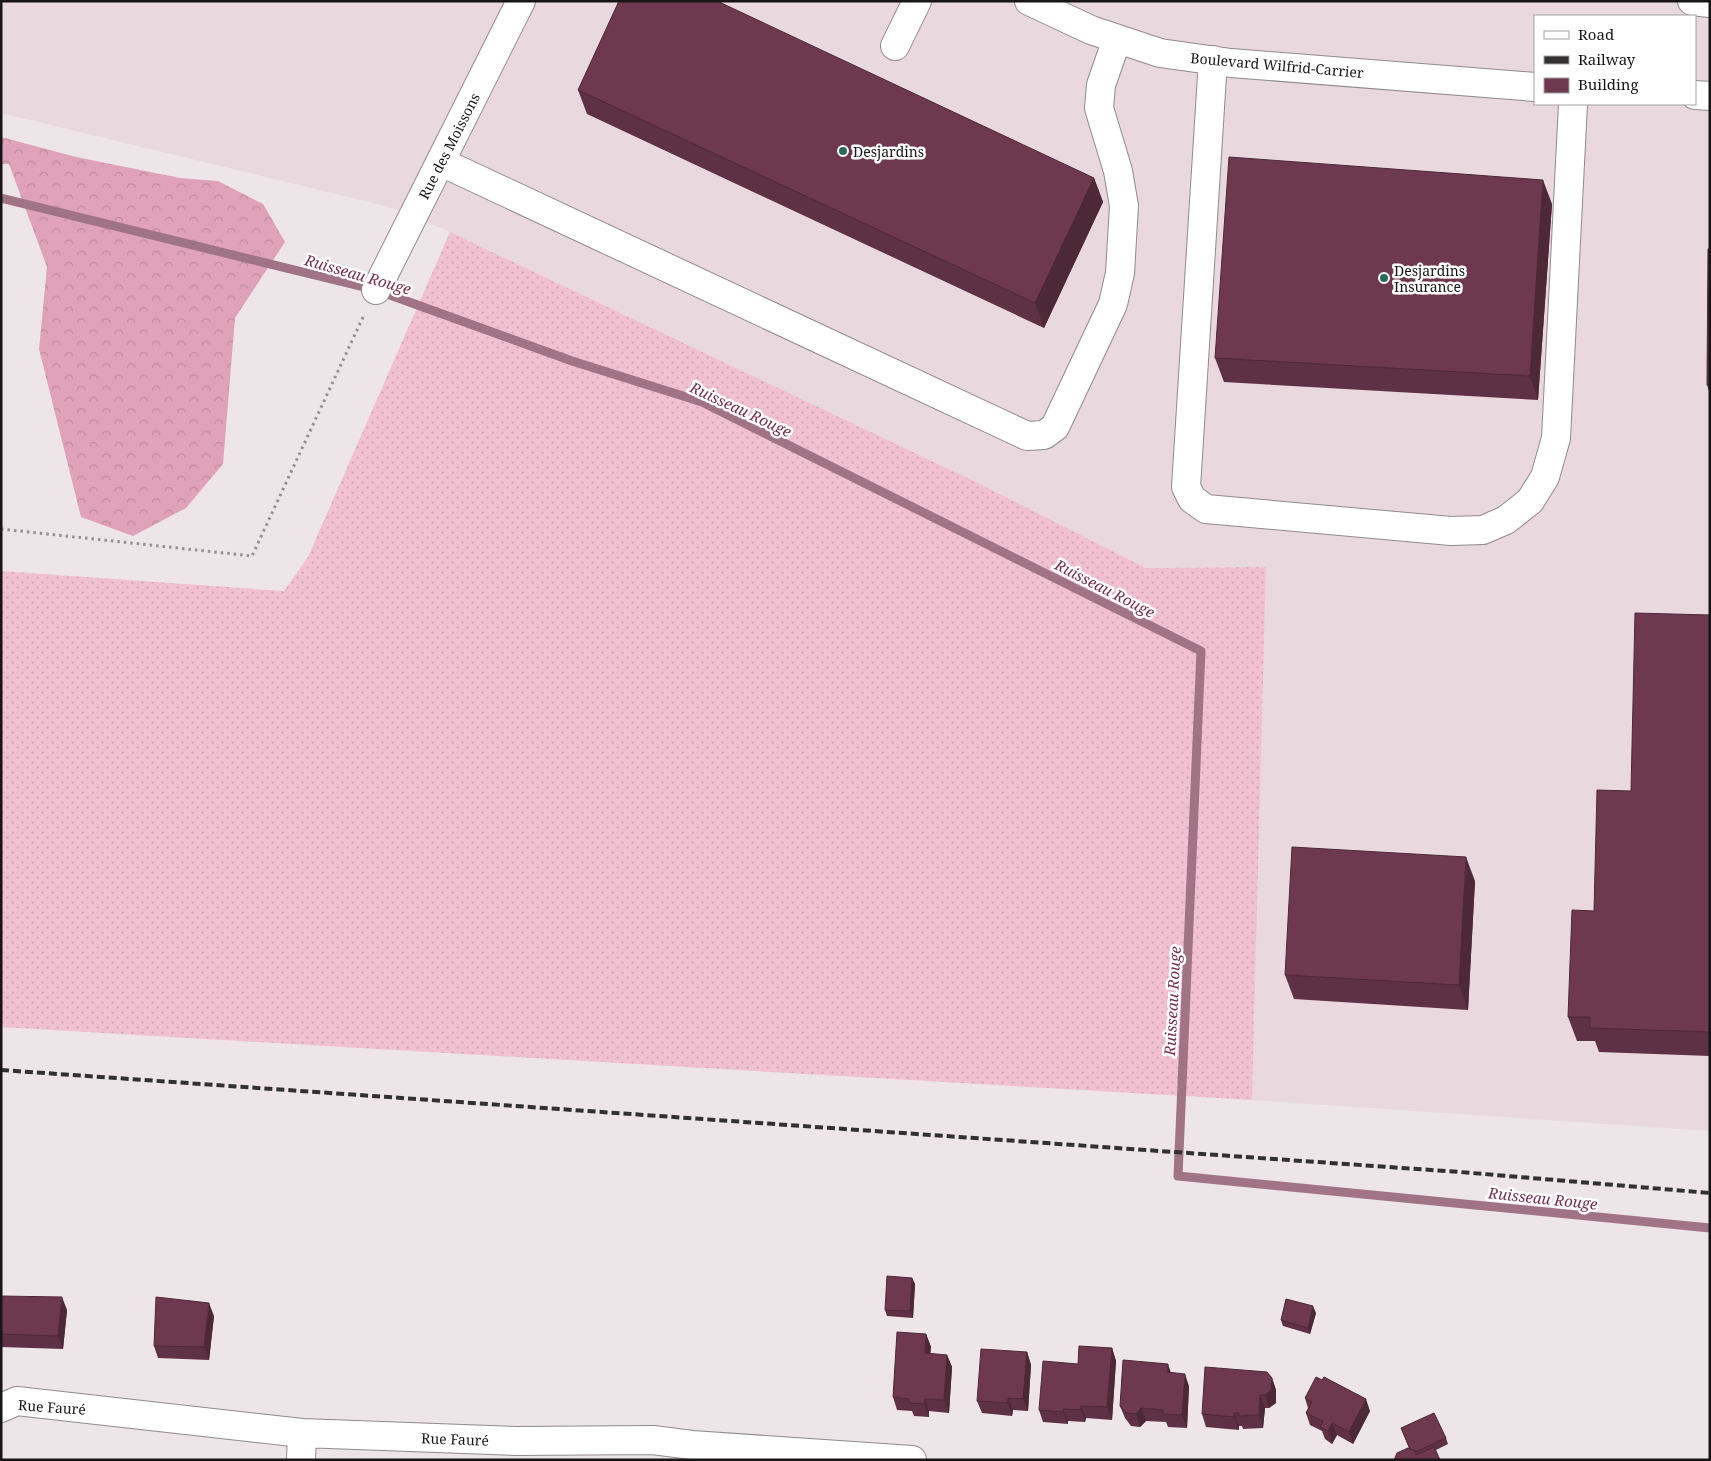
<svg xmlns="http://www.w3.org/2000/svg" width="1711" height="1461" font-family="'Noto Serif',serif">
<defs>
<pattern id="grass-dots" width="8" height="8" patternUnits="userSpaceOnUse" patternTransform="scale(1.25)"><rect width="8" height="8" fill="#f1c1d2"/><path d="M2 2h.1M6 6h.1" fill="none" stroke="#cea5b4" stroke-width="1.8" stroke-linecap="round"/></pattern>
<pattern id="forest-crowns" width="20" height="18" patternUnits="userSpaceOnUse" patternTransform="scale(1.25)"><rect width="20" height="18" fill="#e0a2b9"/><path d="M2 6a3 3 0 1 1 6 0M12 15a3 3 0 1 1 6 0" fill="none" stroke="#bf8b9e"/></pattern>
</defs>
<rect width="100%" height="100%" fill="#ede5e7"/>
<path fill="#e9d8de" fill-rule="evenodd" d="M 1,1 L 1710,1 L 1710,1131 L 1252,1100 L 1266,567 L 1146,568 L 974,481 L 450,232 L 390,207 L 1,113 ZM 1535,16 L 1695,16 L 1695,104 L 1535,104 Z"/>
<path fill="url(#grass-dots)" d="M 450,232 L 974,481 L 1146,568 L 1266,567 L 1252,1100 L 1,1027 L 1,571 L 284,591 L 308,557 Z"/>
<path fill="url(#forest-crowns)" d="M 1,137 L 76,157 L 180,178 L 218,181 L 263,204 L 285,242 L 235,318 L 223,464 L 186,508 L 133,536 L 81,517 L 39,349 L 47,267 L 9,164 L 1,164 Z"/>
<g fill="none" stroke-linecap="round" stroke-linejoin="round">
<path stroke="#a07485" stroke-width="9" d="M 1,198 L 376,290 L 572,361 L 702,402 L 1201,651 L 1178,1176 L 1710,1228"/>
<defs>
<path id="minor" d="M 1029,1 L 1091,30 L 1160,53 L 1231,63 L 1535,87
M 1692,1 L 1710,3
M 895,46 L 917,1
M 1213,60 L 1186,487 L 1192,499 L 1206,509 L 1451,531 L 1483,530 L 1506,520 L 1530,501 L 1545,477 L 1556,438 L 1573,104
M 1695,95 L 1710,96
M 441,162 L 1027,436 L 1044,435 L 1055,427 L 1113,304 L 1120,273 L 1124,206 L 1118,171 L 1099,108 L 1101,85 L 1117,39
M 376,290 L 521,1
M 1,1408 L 17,1401 L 302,1433 L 516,1441 L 653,1440 L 692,1445 L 912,1460
M 301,1460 L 302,1433"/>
</defs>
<use href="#minor" stroke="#918a8c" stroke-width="30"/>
<path stroke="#969092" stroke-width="3" stroke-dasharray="2.5 4" stroke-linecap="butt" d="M 1,529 L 252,556 L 364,315"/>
<use href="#minor" stroke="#fff" stroke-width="28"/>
<path stroke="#333031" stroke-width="4" stroke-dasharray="8 4" stroke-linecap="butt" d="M 1,1070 L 1460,1172 L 1710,1193"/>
</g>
<path fill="#5f3144" d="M 578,90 L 1094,178 L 1103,202 L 1044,328 L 587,114 Z
M 1552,204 L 1538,400 L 1224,382 L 1215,358 Z
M 1710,249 L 1710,394 L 1707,385 Z
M 1710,615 L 1710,1056 L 1599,1052 L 1595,1041 L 1577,1041 L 1568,1017 L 1631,791 Z
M 1475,881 L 1468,1010 L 1294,999 L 1285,975 Z
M 912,1278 L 915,1284 L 913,1318 L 887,1316 L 885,1310 Z
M 1,1296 L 67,1310 L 63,1349 L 1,1347 Z
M 1316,1313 L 1310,1334 L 1283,1326 L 1281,1320 Z
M 214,1316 L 209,1360 L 158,1358 L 154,1346 Z
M 926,1334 L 931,1347 L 930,1354 L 947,1355 L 952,1367 L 949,1413 L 929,1411 L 929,1417 L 914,1416 L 912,1411 L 897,1410 L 893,1397 Z
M 1112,1348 L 1116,1361 L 1112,1420 L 1086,1418 L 1085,1422 L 1068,1421 L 1068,1424 L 1043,1422 L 1039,1410 L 1078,1364 Z
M 1027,1352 L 1031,1365 L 1028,1411 L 1013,1410 L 1012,1416 L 982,1413 L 977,1401 Z
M 1171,1373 L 1189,1386 L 1187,1428 L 1168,1427 L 1166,1422 L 1146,1421 L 1140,1427 L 1131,1426 L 1125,1418 L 1120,1406 Z
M 1272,1378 L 1276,1390 L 1276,1403 L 1269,1408 L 1265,1408 L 1263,1428 L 1243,1429 L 1242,1426 L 1239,1426 L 1239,1430 L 1206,1427 L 1202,1414 Z
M 1305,1398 L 1370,1411 L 1353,1444 L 1337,1435 L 1332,1444 L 1325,1439 L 1322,1431 L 1310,1425 L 1306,1413 L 1308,1408 Z
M 1401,1428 L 1446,1438 L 1448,1444 L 1436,1450 L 1440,1460 L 1394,1460 L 1409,1448 Z"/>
<path fill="#4d2837" d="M 1094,178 L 1103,202 L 1044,328 L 1035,303 Z
M 1543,180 L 1552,204 L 1538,400 L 1530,376 Z
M 1466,857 L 1475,881 L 1468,1010 L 1459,985 Z
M 912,1278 L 915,1284 L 913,1318 L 910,1311 Z
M 62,1297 L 67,1310 L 63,1349 L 58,1336 Z
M 209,1303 L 214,1316 L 209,1360 L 204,1347 Z
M 1313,1306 L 1316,1313 L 1310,1334 L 1308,1328 Z
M 926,1334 L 931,1347 L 929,1366 L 925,1353 Z
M 1112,1348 L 1116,1361 L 1112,1420 L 1107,1407 Z
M 1027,1352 L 1031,1365 L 1028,1411 L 1023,1399 Z
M 947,1355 L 952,1367 L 949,1413 L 944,1400 Z
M 1168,1364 L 1172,1376 L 1167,1372 Z
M 1185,1374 L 1189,1386 L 1187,1428 L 1182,1415 Z
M 1272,1378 L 1276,1390 L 1276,1403 L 1269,1408 L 1265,1395 Z
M 1260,1395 L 1265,1408 L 1263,1428 L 1259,1415 Z
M 1008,1398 L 1013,1410 L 1012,1416 L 1008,1403 Z
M 925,1399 L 929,1411 L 929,1417 L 924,1404 Z
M 1366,1399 L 1370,1411 L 1353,1444 L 1349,1432 Z
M 1081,1406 L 1086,1418 L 1085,1422 L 1081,1410 Z
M 1141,1408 L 1146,1421 L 1140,1427 L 1136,1414 Z
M 1063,1409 L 1068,1421 L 1068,1424 L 1063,1412 Z
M 1234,1413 L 1239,1426 L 1239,1430 L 1234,1417 Z
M 1332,1423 L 1337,1435 L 1332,1444 L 1328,1431 Z"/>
<path fill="#6e394f" stroke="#4d2837" d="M 619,1 L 717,1 L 1094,178 L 1035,303 L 578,90 Z
M 1229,157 L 1543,180 L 1530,376 L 1215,358 Z
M 1708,249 L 1710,249 L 1710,385 L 1707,385 Z
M 1635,613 L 1710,615 L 1710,1032 L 1590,1028 L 1590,1017 L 1568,1017 L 1572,910 L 1594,911 L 1597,790 L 1631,791 Z
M 1292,847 L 1466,857 L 1459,985 L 1285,975 Z
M 887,1276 L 912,1278 L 910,1311 L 885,1310 Z
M 1,1296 L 62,1297 L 58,1336 L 1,1334 Z
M 156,1297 L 209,1303 L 204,1347 L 154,1346 Z
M 1286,1299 L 1313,1306 L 1308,1328 L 1281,1320 Z
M 897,1332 L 926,1334 L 925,1353 L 947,1355 L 944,1400 L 925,1399 L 924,1404 L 909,1403 L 909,1399 L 893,1397 Z
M 1079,1346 L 1112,1348 L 1107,1407 L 1081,1406 L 1081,1410 L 1063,1409 L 1063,1412 L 1039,1410 L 1043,1361 L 1078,1364 Z
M 981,1349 L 1027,1352 L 1023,1399 L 1008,1398 L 1008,1403 L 977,1401 Z
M 1123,1360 L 1168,1364 L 1167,1372 L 1185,1374 L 1182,1415 L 1163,1414 L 1163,1410 L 1141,1408 L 1136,1414 L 1126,1413 L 1120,1406 Z
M 1205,1367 L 1267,1372 L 1272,1378 L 1271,1390 L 1265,1395 L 1260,1395 L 1259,1415 L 1239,1416 L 1239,1413 L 1234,1413 L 1234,1417 L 1202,1414 Z
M 1316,1377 L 1322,1380 L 1324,1377 L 1366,1399 L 1349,1432 L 1332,1423 L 1328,1431 L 1320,1427 L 1323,1421 L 1306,1413 L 1312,1402 L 1305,1398 Z
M 1434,1413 L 1446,1438 L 1415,1452 L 1415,1451 L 1410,1449 L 1401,1428 Z
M 1434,1447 L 1440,1460 L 1394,1460 L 1397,1453 L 1408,1448 L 1415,1451 L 1416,1455 Z"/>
<g fill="#286a5b" stroke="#fff" stroke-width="2">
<circle cx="843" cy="151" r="5"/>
<circle cx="1384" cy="278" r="5"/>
</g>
<g text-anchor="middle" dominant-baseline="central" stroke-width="5" stroke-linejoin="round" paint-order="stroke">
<g font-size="14" fill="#171516" stroke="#fff">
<text transform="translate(1277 65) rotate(5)">Boulevard Wilfrid-Carrier</text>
<text transform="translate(449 146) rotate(-63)">Rue des Moissons</text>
<text transform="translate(52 1407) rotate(4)">Rue Fauré</text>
<text transform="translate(455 1439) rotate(2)">Rue Fauré</text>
</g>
<g font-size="14" fill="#171516" stroke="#fff" text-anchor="start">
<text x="853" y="151">Desjardins</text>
<text x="1394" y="270">Desjardins<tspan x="1394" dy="16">Insurance</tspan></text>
</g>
<g font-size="15" font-style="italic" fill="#762d4e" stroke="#fff">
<text transform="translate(358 274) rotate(16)">Ruisseau Rouge</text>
<text transform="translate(741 409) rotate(25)">Ruisseau Rouge</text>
<text transform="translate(1105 588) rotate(27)">Ruisseau Rouge</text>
<text transform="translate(1172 1001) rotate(-87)">Ruisseau Rouge</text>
<text transform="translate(1543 1198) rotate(6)">Ruisseau Rouge</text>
</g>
</g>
<rect width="1711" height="1461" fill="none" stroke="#171516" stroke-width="5"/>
<rect x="1534" y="15" width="162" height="90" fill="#ffffff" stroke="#a2a1a2"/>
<rect x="1544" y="31" width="25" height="8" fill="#ffffff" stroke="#a2a1a2"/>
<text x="1578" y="40" font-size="15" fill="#171516">Road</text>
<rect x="1544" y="56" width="25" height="8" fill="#333031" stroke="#a2a1a2"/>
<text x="1578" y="65" font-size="15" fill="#171516">Railway</text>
<rect x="1544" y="78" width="25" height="15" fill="#6e394f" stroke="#a2a1a2"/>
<text x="1578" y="90" font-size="15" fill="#171516">Building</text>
</svg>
